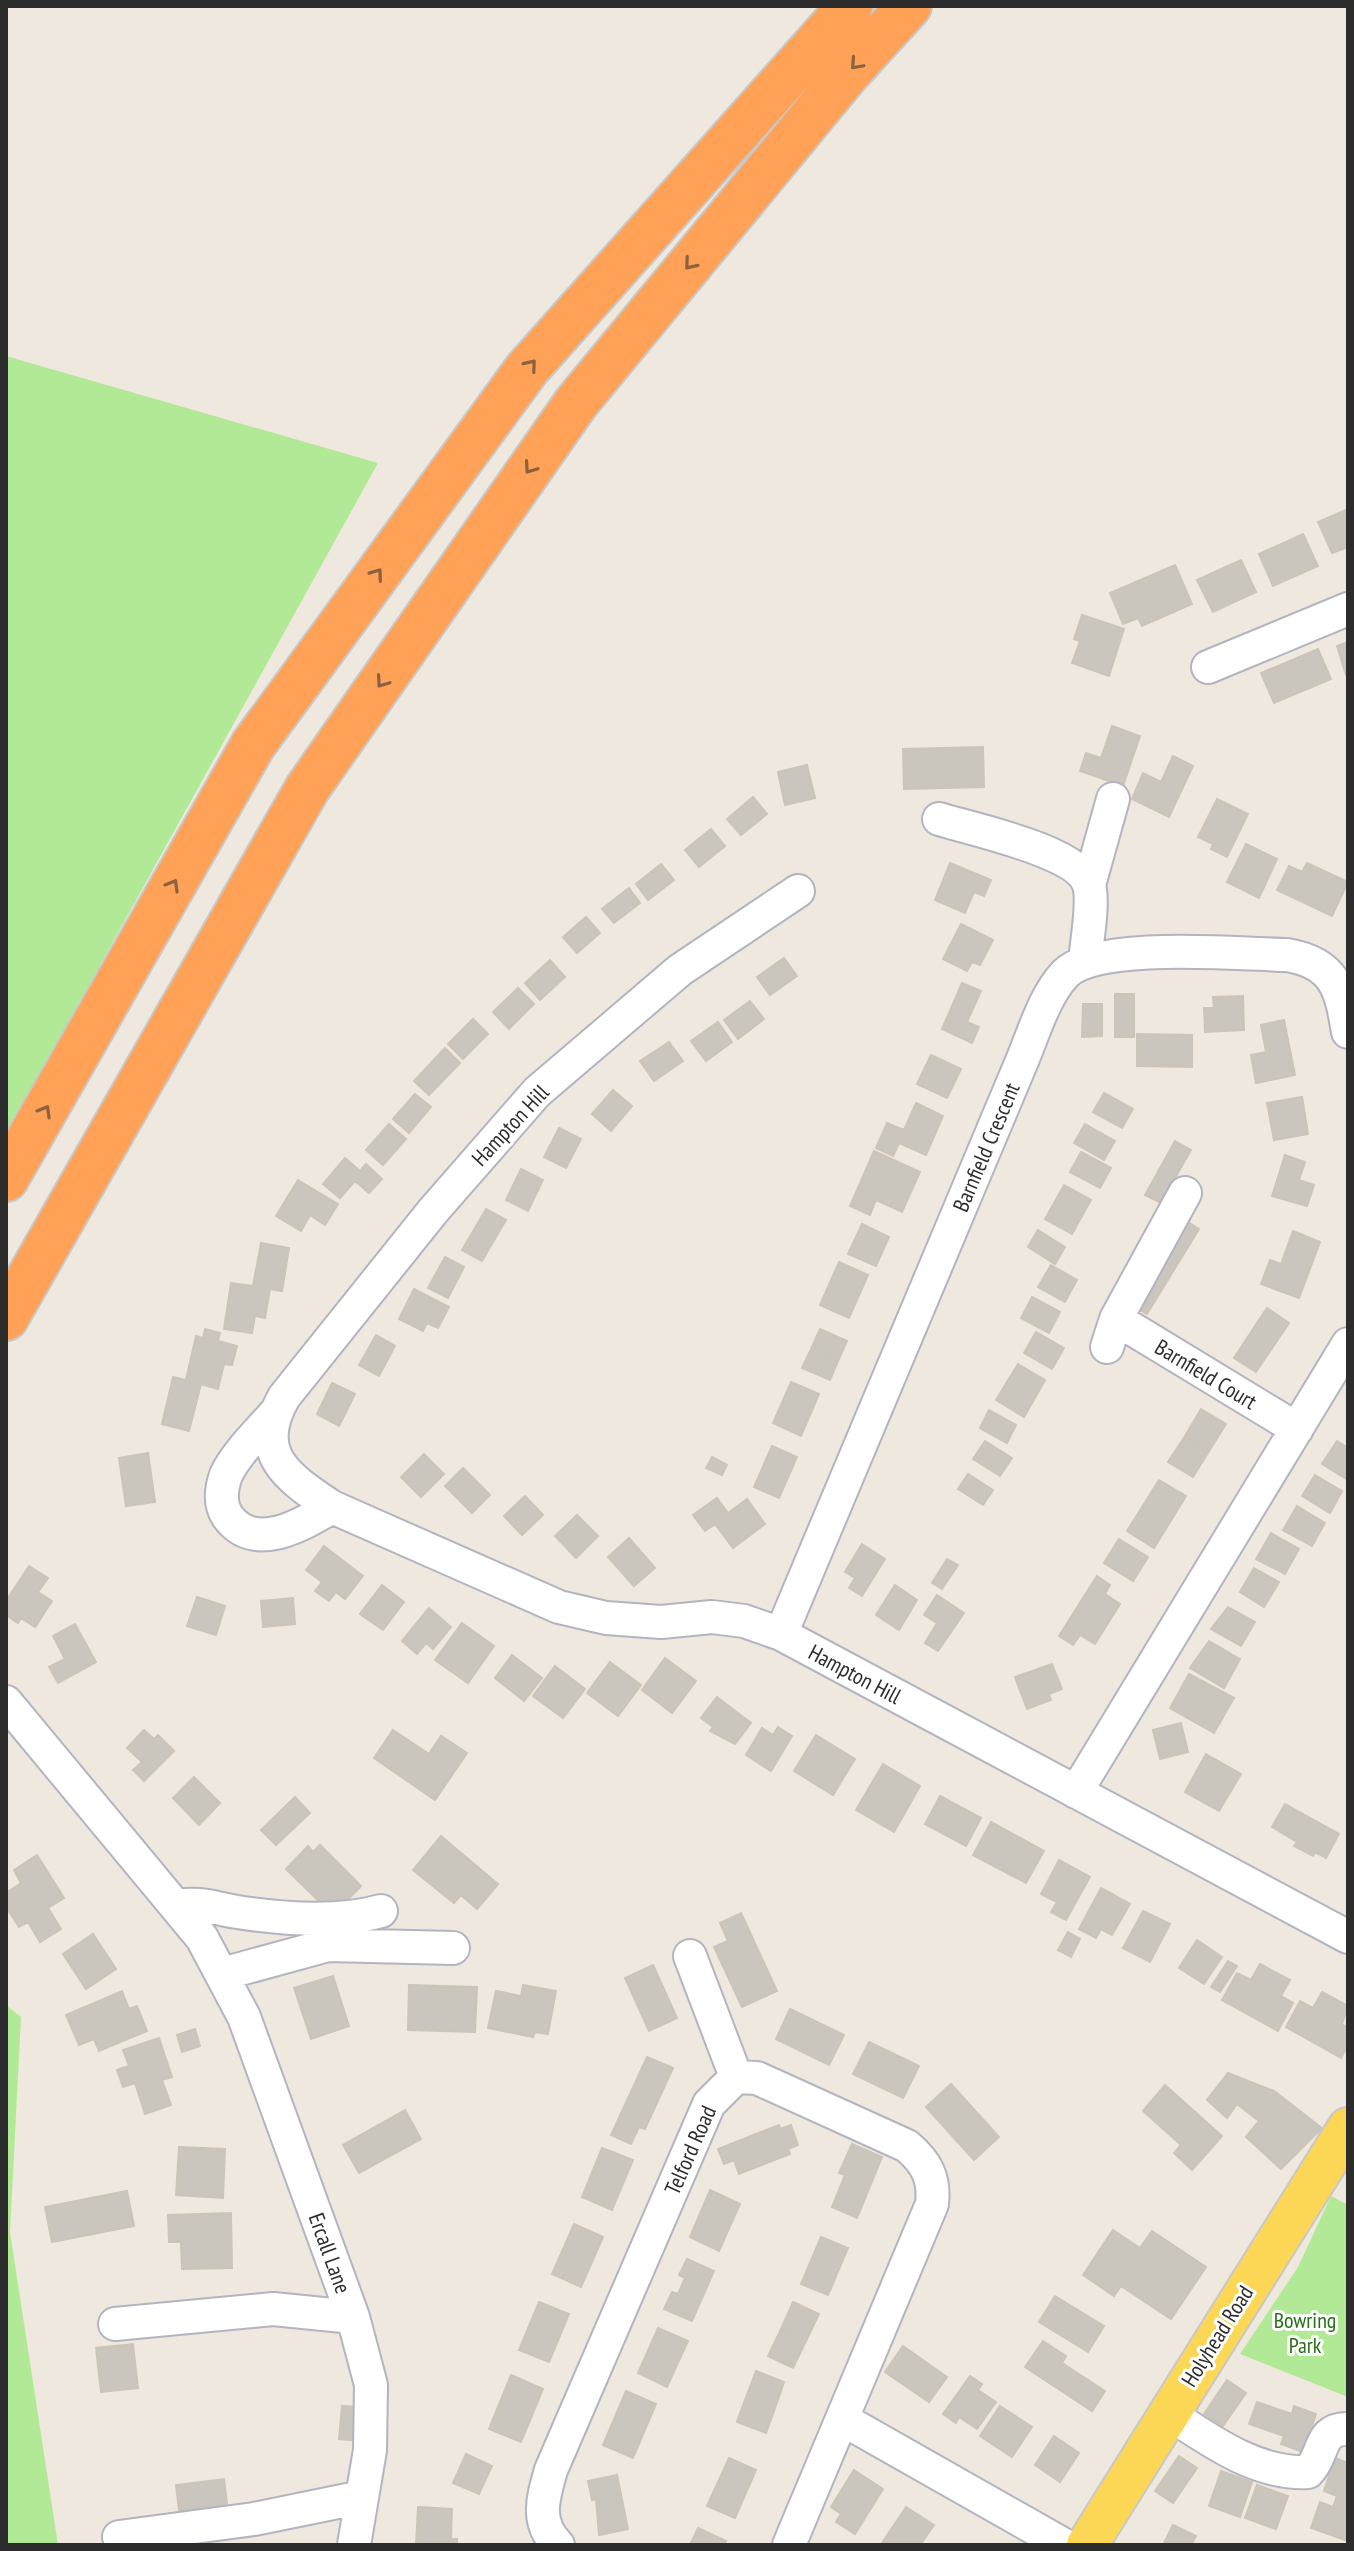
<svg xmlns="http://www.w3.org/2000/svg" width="1354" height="2551" font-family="'PT Sans Narrow',sans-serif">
<rect width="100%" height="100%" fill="#efe8de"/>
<path fill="#b2e996" d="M 6,356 L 378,463 L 6,1135 Z
M 6,2005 L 21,2017 L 10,2232 L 58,2545 L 6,2545 Z
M 1331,2196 L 1348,2205 L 1348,2397 L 1240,2354 L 1298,2267 Z"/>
<path fill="#cac5bd" stroke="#cbc4b7" stroke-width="2" d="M 1348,509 L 1348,547 L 1332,553 L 1318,522 Z
M 1303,534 L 1318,566 L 1273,586 L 1259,554 Z
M 1241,560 L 1256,592 L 1213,612 L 1197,580 Z
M 1175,565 L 1192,604 L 1142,626 L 1138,618 L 1123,624 L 1110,593 Z
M 1082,615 L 1124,629 L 1109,676 L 1072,663 L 1080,641 L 1074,639 Z
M 1348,642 L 1348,675 L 1346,675 L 1337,646 Z
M 1318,649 L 1331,679 L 1274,703 L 1261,673 Z
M 1112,726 L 1140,736 L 1123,786 L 1080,771 L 1086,753 L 1101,758 Z
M 983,747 L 984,787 L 904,789 L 903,749 Z
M 1173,756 L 1193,766 L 1169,817 L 1132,799 L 1143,773 L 1161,782 Z
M 807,765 L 815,798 L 785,805 L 778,772 Z
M 753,797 L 767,814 L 741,835 L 727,819 Z
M 1217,799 L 1248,814 L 1227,857 L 1211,849 L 1213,844 L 1198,837 Z
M 711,829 L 725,846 L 699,867 L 685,850 Z
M 1246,844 L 1277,859 L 1259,898 L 1227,882 Z
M 950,863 L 991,880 L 984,896 L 974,892 L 965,913 L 935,900 Z
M 1307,863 L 1348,882 L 1332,916 L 1277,890 L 1289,866 L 1302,872 Z
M 661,864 L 674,880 L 648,900 L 636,884 Z
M 629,888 L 640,903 L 614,923 L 602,909 Z
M 586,917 L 600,933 L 577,953 L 563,937 Z
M 961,924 L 993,940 L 980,965 L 972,962 L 967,971 L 943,959 Z
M 784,958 L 797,976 L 770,995 L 757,977 Z
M 550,960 L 565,977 L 540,1000 L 525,983 Z
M 962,983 L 981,991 L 967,1022 L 979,1027 L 972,1043 L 942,1029 Z
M 518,988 L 534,1004 L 509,1029 L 493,1012 Z
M 1115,994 L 1134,994 L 1134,1037 L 1115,1037 Z
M 1243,996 L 1244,1030 L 1205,1032 L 1204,1008 L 1214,1008 L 1213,997 Z
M 750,1001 L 764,1019 L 738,1039 L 724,1020 Z
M 1083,1004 L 1102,1004 L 1102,1036 L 1082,1037 Z
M 473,1019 L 488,1034 L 463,1059 L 448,1044 Z
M 1284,1020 L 1295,1075 L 1256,1083 L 1251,1055 L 1266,1052 L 1261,1025 Z
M 718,1022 L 732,1042 L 706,1061 L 691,1041 Z
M 1137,1034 L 1192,1035 L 1192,1067 L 1137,1066 Z
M 669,1042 L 683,1061 L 654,1081 L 640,1061 Z
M 445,1048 L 460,1063 L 429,1095 L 414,1081 Z
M 931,1055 L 961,1069 L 947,1098 L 917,1084 Z
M 613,1090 L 632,1106 L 611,1131 L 592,1114 Z
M 1104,1093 L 1133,1109 L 1122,1128 L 1093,1112 Z
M 415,1094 L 431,1107 L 409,1133 L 393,1119 Z
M 1302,1097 L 1308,1134 L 1274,1140 L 1267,1103 Z
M 916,1103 L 943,1116 L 926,1155 L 899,1143 L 893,1156 L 876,1148 L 887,1123 L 904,1130 Z
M 389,1124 L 406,1139 L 383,1165 L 366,1150 Z
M 1085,1124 L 1115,1141 L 1104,1160 L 1074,1143 Z
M 559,1128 L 581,1139 L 566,1168 L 544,1157 Z
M 1175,1141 L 1191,1150 L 1161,1203 L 1145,1195 Z
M 874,1151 L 920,1172 L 902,1212 L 876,1200 L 870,1215 L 850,1206 Z
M 1081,1152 L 1111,1168 L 1100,1188 L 1070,1172 Z
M 1285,1155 L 1305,1162 L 1299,1180 L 1314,1185 L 1307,1206 L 1272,1196 Z
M 345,1158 L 360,1171 L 366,1164 L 382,1179 L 369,1193 L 355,1181 L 340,1198 L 323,1184 Z
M 521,1169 L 543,1180 L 528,1211 L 506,1200 Z
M 298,1180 L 338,1204 L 325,1225 L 310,1215 L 301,1231 L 276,1216 Z
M 1064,1185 L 1091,1200 L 1072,1234 L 1045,1219 Z
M 486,1209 L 506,1220 L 482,1261 L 462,1250 Z
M 1185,1220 L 1199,1229 L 1147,1314 L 1133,1306 Z
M 862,1224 L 889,1237 L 876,1266 L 848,1254 Z
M 1038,1230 L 1065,1247 L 1055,1264 L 1028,1247 Z
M 1293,1231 L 1320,1242 L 1299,1298 L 1261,1284 L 1270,1260 L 1281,1264 Z
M 261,1243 L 289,1248 L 282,1291 L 270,1289 L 265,1318 L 255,1316 L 252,1333 L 224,1329 L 231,1283 L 253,1286 Z
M 445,1257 L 464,1267 L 448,1298 L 428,1288 Z
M 839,1262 L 868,1275 L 849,1318 L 820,1305 Z
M 1051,1265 L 1077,1280 L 1065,1302 L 1038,1287 Z
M 414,1289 L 449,1307 L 438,1328 L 427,1323 L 423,1331 L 399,1319 Z
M 1032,1297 L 1060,1312 L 1049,1333 L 1021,1318 Z
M 1267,1308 L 1289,1323 L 1256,1372 L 1234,1358 Z
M 205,1329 L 220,1333 L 218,1341 L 237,1346 L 232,1365 L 224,1364 L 218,1389 L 201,1384 L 189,1431 L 162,1424 L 173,1377 L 186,1380 L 196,1336 L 203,1338 Z
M 820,1329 L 847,1341 L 838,1361 L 811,1349 Z
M 1036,1332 L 1064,1348 L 1052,1369 L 1024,1353 Z
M 376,1335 L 395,1346 L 379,1376 L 359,1365 Z
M 811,1349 L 838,1361 L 830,1380 L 802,1368 Z
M 1018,1364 L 1045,1380 L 1024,1417 L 996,1400 Z
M 791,1382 L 819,1394 L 801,1436 L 773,1423 Z
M 332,1383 L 355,1394 L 339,1426 L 317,1414 Z
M 1201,1409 L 1226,1424 L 1209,1451 L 1185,1436 Z
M 989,1410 L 1016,1425 L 1007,1443 L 980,1428 Z
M 1185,1436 L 1209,1451 L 1193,1477 L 1168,1462 Z
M 985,1441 L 1012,1458 L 1000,1476 L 973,1459 Z
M 1337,1441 L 1348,1448 L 1348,1480 L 1322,1464 Z
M 772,1446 L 797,1457 L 779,1498 L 754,1487 Z
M 148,1453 L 155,1502 L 126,1506 L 119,1458 Z
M 424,1454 L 444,1474 L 421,1497 L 401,1477 Z
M 712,1457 L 727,1465 L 722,1475 L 706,1468 Z
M 463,1468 L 490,1495 L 472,1513 L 445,1486 Z
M 968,1474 L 993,1490 L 983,1505 L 958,1489 Z
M 1315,1475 L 1342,1491 L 1330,1513 L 1302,1496 Z
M 1159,1480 L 1186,1496 L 1154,1548 L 1127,1531 Z
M 525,1496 L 543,1515 L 522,1535 L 504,1516 Z
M 717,1498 L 728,1513 L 747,1499 L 765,1524 L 733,1548 L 715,1524 L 705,1531 L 693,1515 Z
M 1297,1506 L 1325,1523 L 1312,1546 L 1283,1530 Z
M 577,1515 L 598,1536 L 576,1558 L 555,1536 Z
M 1271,1533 L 1299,1549 L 1285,1574 L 1256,1559 Z
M 629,1538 L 655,1568 L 634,1586 L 608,1557 Z
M 1119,1539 L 1148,1557 L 1133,1581 L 1104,1563 Z
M 862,1544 L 885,1559 L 862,1596 L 849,1588 L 855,1578 L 845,1572 Z
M 324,1546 L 363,1576 L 345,1599 L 336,1592 L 329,1601 L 315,1591 L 322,1582 L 306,1570 Z
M 947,1559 L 958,1565 L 942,1589 L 932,1583 Z
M 29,1566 L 48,1578 L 38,1592 L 52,1601 L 35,1627 L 21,1618 L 18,1623 L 6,1615 L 6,1601 Z
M 1254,1568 L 1279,1582 L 1264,1607 L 1240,1592 Z
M 1097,1576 L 1110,1585 L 1105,1594 L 1120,1604 L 1095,1644 L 1080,1635 L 1073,1645 L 1059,1636 Z
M 382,1585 L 404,1602 L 383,1630 L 360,1614 Z
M 895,1585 L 917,1600 L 899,1630 L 876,1615 Z
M 937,1595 L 964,1613 L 938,1651 L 925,1643 L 937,1623 L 924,1615 Z
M 197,1597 L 225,1606 L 216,1635 L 187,1626 Z
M 293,1598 L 295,1624 L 263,1627 L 261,1601 Z
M 1228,1607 L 1255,1622 L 1241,1646 L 1211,1629 Z
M 429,1608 L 451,1627 L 433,1649 L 426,1643 L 417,1654 L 402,1641 Z
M 462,1623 L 494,1646 L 468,1683 L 435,1660 Z
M 75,1624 L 96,1662 L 58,1683 L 49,1667 L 65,1659 L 53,1636 Z
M 1209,1641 L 1240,1659 L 1224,1688 L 1190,1668 Z
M 512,1655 L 542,1678 L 524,1701 L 495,1678 Z
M 665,1658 L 696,1681 L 672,1713 L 642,1690 Z
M 610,1662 L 641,1685 L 618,1716 L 587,1693 Z
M 1052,1664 L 1062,1689 L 1049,1694 L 1051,1700 L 1027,1709 L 1015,1677 Z
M 555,1666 L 585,1689 L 563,1718 L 533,1696 Z
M 1189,1674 L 1234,1698 L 1214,1733 L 1170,1708 Z
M 717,1697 L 751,1723 L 735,1744 L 710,1731 L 713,1727 L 701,1718 Z
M 1181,1723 L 1188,1752 L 1160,1759 L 1153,1730 Z
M 778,1727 L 792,1736 L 771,1771 L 746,1755 L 762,1728 L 773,1735 Z
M 144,1730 L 154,1739 L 158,1735 L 174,1751 L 144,1781 L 133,1770 L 142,1762 L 127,1748 Z
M 393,1730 L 429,1754 L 441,1736 L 467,1753 L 435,1800 L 374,1758 Z
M 816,1735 L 855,1759 L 833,1795 L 794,1771 Z
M 1206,1754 L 1241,1774 L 1219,1811 L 1185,1792 Z
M 883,1764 L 920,1786 L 894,1832 L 856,1810 Z
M 194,1777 L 220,1803 L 199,1825 L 173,1798 Z
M 940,1796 L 981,1818 L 966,1846 L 925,1824 Z
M 295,1797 L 310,1813 L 276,1845 L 261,1830 Z
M 1285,1804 L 1339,1834 L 1326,1858 L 1315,1852 L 1313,1856 L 1294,1846 L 1297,1842 L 1272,1827 Z
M 991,1822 L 1044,1851 L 1026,1883 L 973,1855 Z
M 441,1836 L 498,1884 L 477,1909 L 461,1895 L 454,1903 L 413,1870 Z
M 320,1845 L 361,1886 L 333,1915 L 286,1869 L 308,1846 L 313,1852 Z
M 37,1855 L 64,1898 L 48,1908 L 61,1929 L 40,1942 L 28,1922 L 19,1927 L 6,1907 L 6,1893 L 21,1883 L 14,1870 Z
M 1059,1860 L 1090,1877 L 1066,1920 L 1051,1912 L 1057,1902 L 1041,1894 Z
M 1101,1888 L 1130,1904 L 1112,1935 L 1101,1929 L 1096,1938 L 1079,1929 Z
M 1143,1911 L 1170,1924 L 1150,1962 L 1123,1948 Z
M 741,1913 L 777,1991 L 742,2007 L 714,1947 L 728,1941 L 720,1923 Z
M 1068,1932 L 1080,1939 L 1071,1957 L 1058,1950 Z
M 93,1934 L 116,1969 L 86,1989 L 63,1954 Z
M 1197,1940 L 1222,1957 L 1204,1984 L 1179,1968 Z
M 1228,1961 L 1237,1966 L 1220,1992 L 1211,1987 Z
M 1260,1964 L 1290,1980 L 1281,1996 L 1293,2003 L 1278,2031 L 1222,2000 L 1237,1973 L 1251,1980 Z
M 653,1965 L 677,2018 L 649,2031 L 625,1978 Z
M 333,1976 L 349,2026 L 311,2039 L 294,1988 Z
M 409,1985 L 477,1987 L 475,2032 L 408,2030 Z
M 523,1985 L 556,1991 L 548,2034 L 535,2032 L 533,2037 L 488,2028 L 496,1991 L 521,1996 Z
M 122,1991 L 129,2009 L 137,2006 L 147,2031 L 99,2051 L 94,2039 L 79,2045 L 66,2015 Z
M 1322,1992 L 1348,2006 L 1342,2024 L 1348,2028 L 1348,2045 L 1341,2058 L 1286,2027 L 1300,2001 L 1313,2008 Z
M 790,2009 L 844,2035 L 829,2065 L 776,2039 Z
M 195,2029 L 200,2046 L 182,2052 L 177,2035 Z
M 159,2038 L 172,2077 L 162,2080 L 171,2105 L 145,2114 L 135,2083 L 123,2087 L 117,2070 L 129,2066 L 123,2050 Z
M 869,2042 L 919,2066 L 903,2098 L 853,2074 Z
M 647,2057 L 673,2068 L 645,2129 L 639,2127 L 631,2144 L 611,2135 Z
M 1228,2073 L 1274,2091 L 1322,2128 L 1281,2169 L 1246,2137 L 1259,2121 L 1237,2104 L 1227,2118 L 1207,2100 Z
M 951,2084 L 999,2137 L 974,2160 L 926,2107 Z
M 1165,2085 L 1222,2136 L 1192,2170 L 1174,2153 L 1181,2145 L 1143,2111 Z
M 405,2110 L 421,2139 L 359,2173 L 343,2145 Z
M 779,2125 L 780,2129 L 791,2125 L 798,2145 L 788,2149 L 790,2154 L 739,2174 L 734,2160 L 724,2164 L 718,2149 Z
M 852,2144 L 882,2157 L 857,2218 L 832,2207 L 845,2175 L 839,2173 Z
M 179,2147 L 225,2149 L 223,2198 L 176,2195 Z
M 602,2148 L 633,2160 L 612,2210 L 582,2197 Z
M 710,2190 L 740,2204 L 719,2251 L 690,2237 Z
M 127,2191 L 134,2226 L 52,2242 L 45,2207 Z
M 231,2213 L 232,2268 L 182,2269 L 181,2242 L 169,2242 L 168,2215 Z
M 574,2224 L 603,2237 L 581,2287 L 552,2274 Z
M 1113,2230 L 1140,2248 L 1152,2231 L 1206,2267 L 1171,2319 L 1121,2286 L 1114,2296 L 1083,2275 Z
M 821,2237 L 848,2248 L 828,2295 L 801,2284 Z
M 687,2259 L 714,2271 L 692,2321 L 664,2309 L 672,2292 L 678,2294 L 685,2278 L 679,2275 Z
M 1055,2296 L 1104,2326 L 1088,2352 L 1039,2322 Z
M 539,2302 L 569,2314 L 549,2362 L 519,2350 Z
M 793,2302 L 819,2314 L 806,2341 L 781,2329 Z
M 658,2328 L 688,2341 L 667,2387 L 638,2373 Z
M 781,2329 L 806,2341 L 793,2368 L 768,2356 Z
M 1043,2341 L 1066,2356 L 1062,2363 L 1105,2391 L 1092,2411 L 1025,2367 Z
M 133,2344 L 138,2388 L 101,2392 L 96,2348 Z
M 903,2346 L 947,2377 L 929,2402 L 885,2372 Z
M 756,2371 L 784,2382 L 774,2411 L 745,2400 Z
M 511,2375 L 543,2389 L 521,2442 L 489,2429 Z
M 970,2376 L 982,2384 L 978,2390 L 996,2402 L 977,2429 L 959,2417 L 956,2423 L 943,2414 Z
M 1227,2380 L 1246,2393 L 1223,2426 L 1204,2414 Z
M 626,2391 L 656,2404 L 633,2458 L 603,2445 Z
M 745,2400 L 774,2411 L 766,2433 L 737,2422 Z
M 1257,2402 L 1292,2414 L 1294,2406 L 1316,2414 L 1303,2452 L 1281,2444 L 1284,2436 L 1249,2424 Z
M 342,2406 L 362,2407 L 360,2441 L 339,2439 Z
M 1000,2406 L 1032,2427 L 1012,2457 L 980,2436 Z
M 1054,2436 L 1079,2453 L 1060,2482 L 1035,2465 Z
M 466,2454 L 492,2466 L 479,2494 L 453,2483 Z
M 1179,2456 L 1197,2468 L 1173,2503 L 1155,2491 Z
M 729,2458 L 756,2470 L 735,2518 L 707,2506 Z
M 1335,2458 L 1348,2463 L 1348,2541 L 1311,2528 L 1320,2502 L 1333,2507 L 1337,2496 L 1324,2491 Z
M 854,2470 L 883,2489 L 855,2534 L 836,2522 L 841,2514 L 831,2507 Z
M 1221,2471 L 1252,2482 L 1240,2517 L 1209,2506 Z
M 617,2475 L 628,2529 L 599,2535 L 596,2499 L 592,2500 L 588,2481 Z
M 224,2479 L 229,2520 L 181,2526 L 176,2485 Z
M 1257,2485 L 1288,2496 L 1276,2529 L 1245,2518 Z
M 418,2507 L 452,2509 L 451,2539 L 457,2539 L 457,2545 L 416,2545 Z
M 906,2507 L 934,2525 L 920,2545 L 885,2545 L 882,2543 Z
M 1173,2525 L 1196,2536 L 1191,2545 L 1163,2545 Z
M 698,2528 L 726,2541 L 724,2545 L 690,2545 Z"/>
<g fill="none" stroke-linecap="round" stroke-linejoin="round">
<defs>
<path id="minor" d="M 1208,667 L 1348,609
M 939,819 C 971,829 1079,851 1089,885 C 1094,902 1087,941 1085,960
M 1089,885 L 1113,799
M 798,891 L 680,970 L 537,1092 L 433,1211 L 284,1397 C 252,1454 287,1477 332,1507 L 559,1607 L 606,1618 L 661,1622 L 712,1617 L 744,1621 L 781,1634 L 1348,1937
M 1116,1319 L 1297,1429
M 1107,1347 L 1116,1319 L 1185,1193
M 276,1412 C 260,1431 236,1453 226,1475 C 221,1489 219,1504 228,1517 C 255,1553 302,1525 332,1507
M 781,1634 L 1019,1068 C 1032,1039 1043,997 1065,974 C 1096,941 1239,954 1287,955 C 1335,963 1341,989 1348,1032
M 6,1702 L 202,1938 L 244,2017 L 353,2317 L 371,2385 L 370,2450 L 354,2545
M 1076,1792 L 1348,1344
M 176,1906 C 203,1902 212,1908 237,1912 C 282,1919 338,1923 381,1911
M 690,1956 L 736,2077
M 222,1974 L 328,1945 L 453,1948
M 115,2324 L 273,2309 L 353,2317
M 1168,2413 C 1209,2440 1257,2475 1308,2472 C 1325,2455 1318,2428 1348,2429
M 842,2419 L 1064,2545
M 119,2537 L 254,2519 L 362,2497
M 558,2545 C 535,2522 543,2498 551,2470 L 709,2104 L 736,2077 L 757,2078 L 907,2146 C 926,2162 935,2178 932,2204 L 789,2545"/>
<path id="major" d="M 1087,2545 L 1348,2128"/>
<path id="highway" d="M 6,1179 L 253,745 L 527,369 L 850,6
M 6,1318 L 307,789 L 576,403 L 846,75 L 909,6"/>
</defs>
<use href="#minor" stroke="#b2b4c1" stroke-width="36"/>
<use href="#major" stroke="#c8c8c8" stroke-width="44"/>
<use href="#highway" stroke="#c8c8c8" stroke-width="48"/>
<use href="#minor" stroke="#fff" stroke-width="32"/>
<use href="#major" stroke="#fcd756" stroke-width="40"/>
<use href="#highway" stroke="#ffa258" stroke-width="44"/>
</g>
<defs><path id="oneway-chevron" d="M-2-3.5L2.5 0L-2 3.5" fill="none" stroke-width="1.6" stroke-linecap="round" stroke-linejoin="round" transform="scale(2)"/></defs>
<g stroke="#8b6140">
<use href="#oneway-chevron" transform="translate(856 64) rotate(132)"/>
<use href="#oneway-chevron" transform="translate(690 264) rotate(130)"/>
<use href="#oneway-chevron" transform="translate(531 365) rotate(-50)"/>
<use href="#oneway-chevron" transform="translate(530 468) rotate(125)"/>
<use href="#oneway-chevron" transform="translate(377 574) rotate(-54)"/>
<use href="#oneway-chevron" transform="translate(382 682) rotate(125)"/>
<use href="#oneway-chevron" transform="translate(173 885) rotate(-60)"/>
<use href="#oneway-chevron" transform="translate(45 1111) rotate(-60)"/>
</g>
<g text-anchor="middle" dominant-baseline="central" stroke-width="6" stroke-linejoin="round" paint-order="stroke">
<g font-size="22" fill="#2c2c2c" stroke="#fff">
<text transform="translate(510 1125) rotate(-47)">Hampton Hill</text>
<text transform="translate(986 1147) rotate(-67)">Barnfield Crescent</text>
<text transform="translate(1206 1374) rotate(31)">Barnfield Court</text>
<text transform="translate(855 1674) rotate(28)">Hampton Hill</text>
<text transform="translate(690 2150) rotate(-66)">Telford Road</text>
<text transform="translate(330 2253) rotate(70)">Ercall Lane</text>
<text transform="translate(1217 2336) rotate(-58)">Holyhead Road</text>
</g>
<g font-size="22" fill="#277115" stroke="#fff">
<text x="1305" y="2320">Bowring<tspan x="1305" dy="25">Park</tspan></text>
</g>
</g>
<rect width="1354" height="2551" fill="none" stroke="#2c2c2c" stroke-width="16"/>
</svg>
